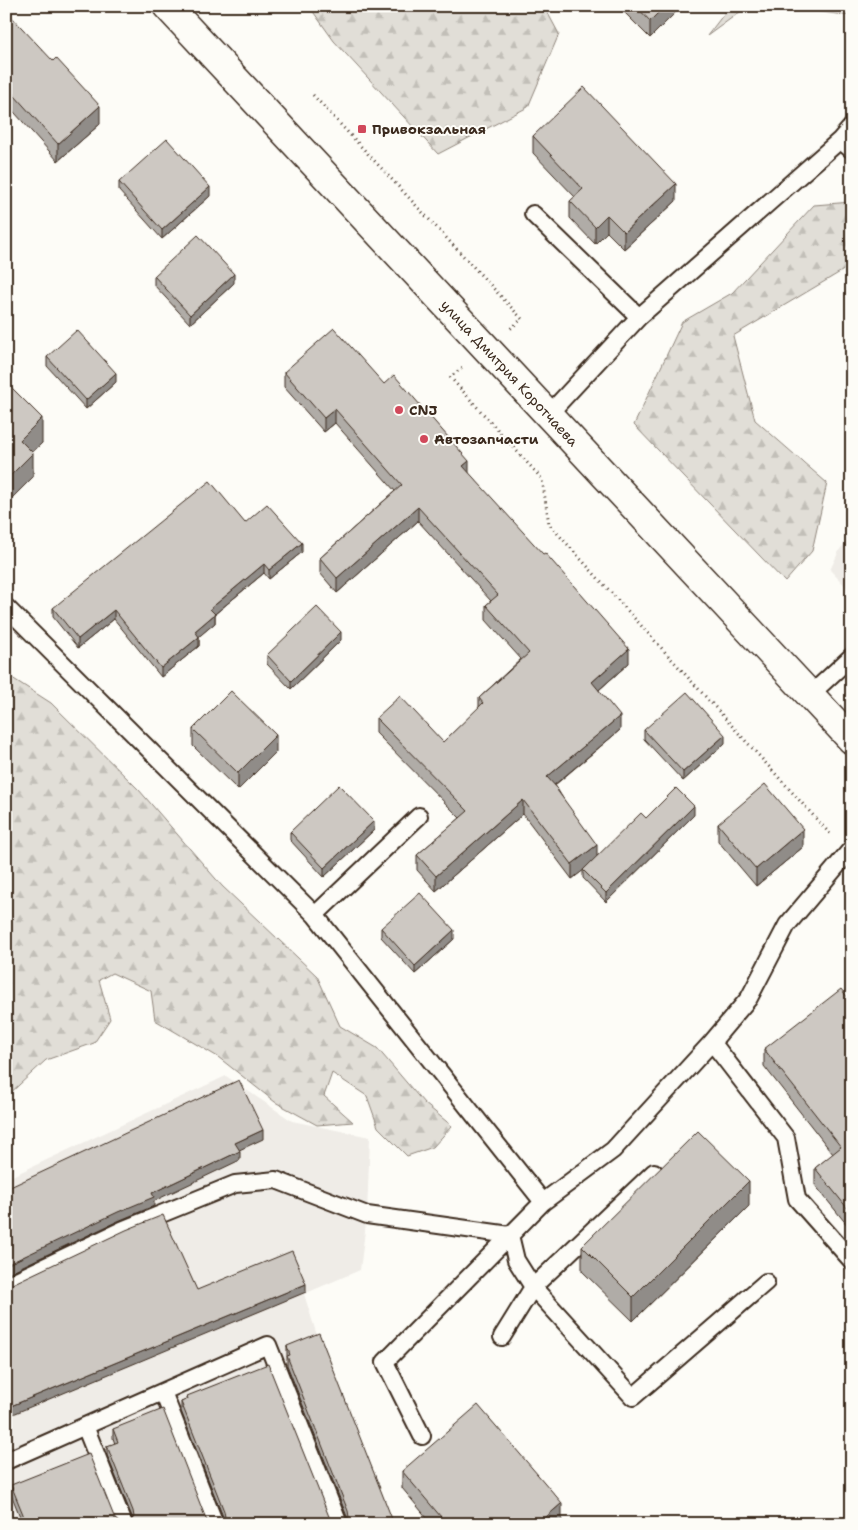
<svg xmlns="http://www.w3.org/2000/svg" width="858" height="1530" font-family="'Shantell Sans',sans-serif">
<defs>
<pattern id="forest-firs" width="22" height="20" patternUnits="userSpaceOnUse" patternTransform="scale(1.25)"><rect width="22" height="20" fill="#e1ded7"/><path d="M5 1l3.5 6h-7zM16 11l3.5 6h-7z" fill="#c2bfb8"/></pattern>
</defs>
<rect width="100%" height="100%" fill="#fdfcf7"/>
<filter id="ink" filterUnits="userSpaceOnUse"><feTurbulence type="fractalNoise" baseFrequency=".02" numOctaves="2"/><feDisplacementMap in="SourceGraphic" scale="10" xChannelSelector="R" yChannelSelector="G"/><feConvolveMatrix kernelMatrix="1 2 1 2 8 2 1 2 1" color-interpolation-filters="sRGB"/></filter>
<g filter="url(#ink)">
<path fill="#efece7" d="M 852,537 L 852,593 L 830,570 L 840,549 Z
M 226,1076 L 292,1121 L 370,1137 L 367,1215 L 360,1270 L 304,1294 L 319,1342 L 391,1524 L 6,1524 L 6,1179 Z"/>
<path fill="url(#forest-firs)" stroke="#8e847a" d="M 309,6 L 544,6 L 559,34 L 528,107 L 438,154 L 334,41 Z
M 730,6 L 748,6 L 707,36 Z
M 776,6 L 852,6 L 852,16 Z
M 852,202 L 852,265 L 733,336 L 755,420 L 827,483 L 812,551 L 785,582 L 634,425 L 682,322 L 732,293 L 814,205 Z
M 6,674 L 51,703 L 139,790 L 222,886 L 317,976 L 340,1026 L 377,1048 L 424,1103 L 452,1126 L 433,1147 L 407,1156 L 378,1127 L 367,1096 L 332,1073 L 324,1096 L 353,1122 L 317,1125 L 275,1102 L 218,1057 L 155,1020 L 151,991 L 112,973 L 99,980 L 110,1019 L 94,1043 L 46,1060 L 6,1097 Z"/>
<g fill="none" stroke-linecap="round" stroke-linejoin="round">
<defs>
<path id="lane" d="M 840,140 L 852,150
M 533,214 L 639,317
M 547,416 L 639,317 L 840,140 L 852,126
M 6,607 L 315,915 L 543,1202
M 810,695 L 852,656
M 315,915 L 419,816
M 712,1042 L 786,1138 L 797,1199 L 852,1261
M 6,1285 L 122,1230 L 235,1184 L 276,1180 L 367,1215 L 510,1235 L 516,1260 L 533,1287 L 633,1397 L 766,1282
M 502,1337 L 533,1287 L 654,1172
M 163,1392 L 215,1524
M 85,1426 L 124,1524
M 422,1436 L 385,1362 L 543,1202 L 613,1150 L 712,1042 L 749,998 L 787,925 L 852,848
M 6,1461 L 268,1345 L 339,1524"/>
<g id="secondary">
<path id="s1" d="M 167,6 L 852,740"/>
</g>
</defs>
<use href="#lane" stroke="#3b2a1e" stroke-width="20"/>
<use href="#secondary" stroke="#3b2a1e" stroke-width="31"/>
<path stroke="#3b2a1e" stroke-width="3" stroke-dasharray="1 4" stroke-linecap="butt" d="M 313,95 L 522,319 L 510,329
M 462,368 L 450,377 L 542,479 L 549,524 L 830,834"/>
<use href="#lane" stroke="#fdfcf7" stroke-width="16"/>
<use href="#secondary" stroke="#fdfcf7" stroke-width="28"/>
</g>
<path fill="#b0aca7" stroke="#3b2a1e" d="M 618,6 L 682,6 L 650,38 Z
M 6,11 L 100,124 L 58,161 L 6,103 Z
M 852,45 L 852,63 L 847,59 L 847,50 Z
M 533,136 L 676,201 L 624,249 L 607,232 L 595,244 L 570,218 L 570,201 L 575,197 L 533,153 Z
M 119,182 L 210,196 L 162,239 L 119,191 Z
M 154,276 L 234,283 L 190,324 L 154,285 Z
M 47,357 L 116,382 L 86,409 L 47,366 Z
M 284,372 L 384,384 L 469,473 L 629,663 L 599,690 L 620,730 L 555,785 L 597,856 L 646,818 L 694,815 L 606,902 L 583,878 L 583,870 L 572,879 L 523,814 L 436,891 L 417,870 L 417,855 L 460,818 L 376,733 L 376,718 L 443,742 L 479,708 L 479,698 L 521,659 L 486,620 L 486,605 L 491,601 L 418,521 L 337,593 L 320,573 L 320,558 L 395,491 L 335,423 L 324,432 L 284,387 Z
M 6,382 L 42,443 L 32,452 L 33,477 L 7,503 L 6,502 Z
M 245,523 L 302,552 L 269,579 L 264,573 L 215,614 L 215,623 L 199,636 L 199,646 L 161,677 L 114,619 L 78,648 L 53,617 L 53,608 Z
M 341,640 L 291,689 L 267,664 L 267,655 Z
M 193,729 L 276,752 L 238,790 L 193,746 Z
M 644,730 L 725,743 L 683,781 L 644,739 Z
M 718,824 L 803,847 L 756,886 L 718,841 Z
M 374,830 L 324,877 L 290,840 L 290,832 Z
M 381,928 L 454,939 L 415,974 L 381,937 Z
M 852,1003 L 852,1231 L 815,1185 L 815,1168 L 833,1154 L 764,1066 L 764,1049 Z
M 749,1206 L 633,1321 L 582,1271 L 582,1246 Z
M 287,1346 L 394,1524 L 346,1522 L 348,1519 L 287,1365 Z
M 187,1396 L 330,1519 L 224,1519 L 181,1411 L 181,1402 L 187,1400 Z
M 113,1429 L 206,1519 L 133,1519 L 107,1455 L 107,1446 L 115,1444 L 113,1438 Z
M 402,1471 L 562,1520 L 558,1524 L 432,1524 L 402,1488 Z
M 11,1485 L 115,1519 L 121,1524 L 23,1524 L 11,1494 Z"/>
<path fill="#908c88" stroke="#3b2a1e" d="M 665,6 L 682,6 L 650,38 L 650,21 Z
M 100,106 L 100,124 L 58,161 L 58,144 Z
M 676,184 L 676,201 L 624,249 L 624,232 Z
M 210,187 L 210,196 L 162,239 L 162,230 Z
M 607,215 L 607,232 L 595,244 L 595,227 Z
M 234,274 L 234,283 L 190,324 L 190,315 Z
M 116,373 L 116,382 L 86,409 L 86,400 Z
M 335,409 L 335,423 L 324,432 L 324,418 Z
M 42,418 L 42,443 L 20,464 L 20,440 Z
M 33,453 L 33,477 L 7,503 L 7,479 Z
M 469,461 L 469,475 L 463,466 Z
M 418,507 L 418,521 L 337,593 L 337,578 Z
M 302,543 L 302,552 L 269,579 L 269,570 Z
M 264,564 L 264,573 L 210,618 L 210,609 Z
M 114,610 L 114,619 L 78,648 L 78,639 Z
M 215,614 L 215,623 L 195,640 L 195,631 Z
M 341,632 L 341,640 L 291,689 L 291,681 Z
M 199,637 L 199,646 L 161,677 L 161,668 Z
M 629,649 L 629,663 L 592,696 L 592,682 Z
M 620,716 L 620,730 L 547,791 L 547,777 Z
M 276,735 L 276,752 L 238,790 L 238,773 Z
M 725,735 L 725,743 L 683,781 L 683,772 Z
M 523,800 L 523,814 L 436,891 L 436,876 Z
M 694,806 L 694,815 L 606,902 L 606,893 Z
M 374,821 L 374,830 L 324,877 L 324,868 Z
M 803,829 L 803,847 L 756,886 L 756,869 Z
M 597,845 L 597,860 L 572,879 L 572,864 Z
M 454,930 L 454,939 L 415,974 L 415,966 Z
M 263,1130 L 263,1139 L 235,1152 L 235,1143 Z
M 240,1151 L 240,1160 L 154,1201 L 154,1206 L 118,1221 L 6,1274 L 6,1265 L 152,1193 Z
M 749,1181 L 749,1206 L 633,1321 L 633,1297 Z
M 306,1284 L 306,1292 L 6,1417 L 6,1408 Z
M 562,1503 L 562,1520 L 558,1524 L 538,1524 Z"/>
<path fill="#cdc8c2" stroke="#3b2a1e" d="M 636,6 L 665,6 L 650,21 Z
M 6,11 L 53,61 L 56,58 L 100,106 L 58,144 L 6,86 Z
M 852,45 L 852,54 L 847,50 Z
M 584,87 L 676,184 L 624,232 L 607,215 L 595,227 L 570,201 L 583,189 L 533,136 Z
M 167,139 L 210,187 L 162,230 L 119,182 Z
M 198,235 L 234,274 L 190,315 L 154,276 Z
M 334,328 L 384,384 L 394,375 L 469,461 L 463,466 L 543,554 L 545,553 L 629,649 L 592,682 L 620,716 L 547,777 L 558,789 L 557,790 L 597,845 L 572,864 L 523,800 L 436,876 L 417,855 L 468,811 L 376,718 L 400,696 L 443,742 L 483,703 L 479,698 L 529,653 L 486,605 L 498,595 L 418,507 L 337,578 L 320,558 L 402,485 L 335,409 L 324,418 L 284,372 Z
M 77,330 L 116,373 L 86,400 L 47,357 Z
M 6,382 L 42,418 L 20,440 L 33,453 L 7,479 L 6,478 Z
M 210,481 L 245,523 L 267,504 L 302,543 L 269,570 L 264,564 L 210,609 L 215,614 L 195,631 L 199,637 L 161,668 L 114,610 L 78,639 L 53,608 Z
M 317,607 L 341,632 L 291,681 L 267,655 Z
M 231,691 L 276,735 L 238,773 L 193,729 Z
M 687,692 L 725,735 L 683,772 L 644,730 Z
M 765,784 L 803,829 L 756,869 L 718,824 Z
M 339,785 L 374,821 L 324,868 L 290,832 Z
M 676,788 L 694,806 L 606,893 L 583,870 L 641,813 L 646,818 Z
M 420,893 L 454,930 L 415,966 L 381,928 Z
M 841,989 L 852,1003 L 852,1214 L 815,1168 L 841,1147 L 764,1049 Z
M 239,1080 L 263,1130 L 235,1143 L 240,1151 L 152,1193 L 154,1197 L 118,1212 L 6,1265 L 6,1189 Z
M 698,1131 L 749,1181 L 633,1297 L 582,1246 Z
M 163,1215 L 197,1290 L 292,1251 L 306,1284 L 6,1408 L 6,1285 L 10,1285 L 126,1230 Z
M 319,1333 L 394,1524 L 343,1524 L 346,1522 L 349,1517 L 348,1511 L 287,1356 L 290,1355 L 287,1346 Z
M 268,1364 L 330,1519 L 336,1524 L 219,1524 L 225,1517 L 224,1511 L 181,1402 L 188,1399 L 187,1396 Z
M 478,1405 L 562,1503 L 538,1524 L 447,1524 L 402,1471 Z
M 163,1409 L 206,1519 L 212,1524 L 128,1524 L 134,1517 L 133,1511 L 107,1446 L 118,1442 L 113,1429 Z
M 89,1454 L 115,1519 L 121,1524 L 27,1524 L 11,1485 Z"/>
</g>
<g fill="#d1495b" stroke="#fdfcf7" stroke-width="2">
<rect x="357" y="124" width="10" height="10" rx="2.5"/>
<circle cx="399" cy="410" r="5"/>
<circle cx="424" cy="439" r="5"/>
</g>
<g text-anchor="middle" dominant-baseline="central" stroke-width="4" stroke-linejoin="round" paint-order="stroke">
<g font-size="14" font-weight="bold" fill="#3b2a1e" stroke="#fdfcf7" text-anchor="start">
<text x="372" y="129">Привокзальная</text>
<text x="409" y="410">CNJ</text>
<text x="434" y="439">Автозапчасти</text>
</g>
<g font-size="14" fill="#3b2a1e" stroke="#fdfcf7">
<text stroke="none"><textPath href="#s1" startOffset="502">улица Дмитрия Коротчаева</textPath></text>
</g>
</g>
<rect width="858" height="1530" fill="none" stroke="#fdfcf7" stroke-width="25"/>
<rect x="12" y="12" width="833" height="1505" fill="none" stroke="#3b2a1e" stroke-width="2" filter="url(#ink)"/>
</svg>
